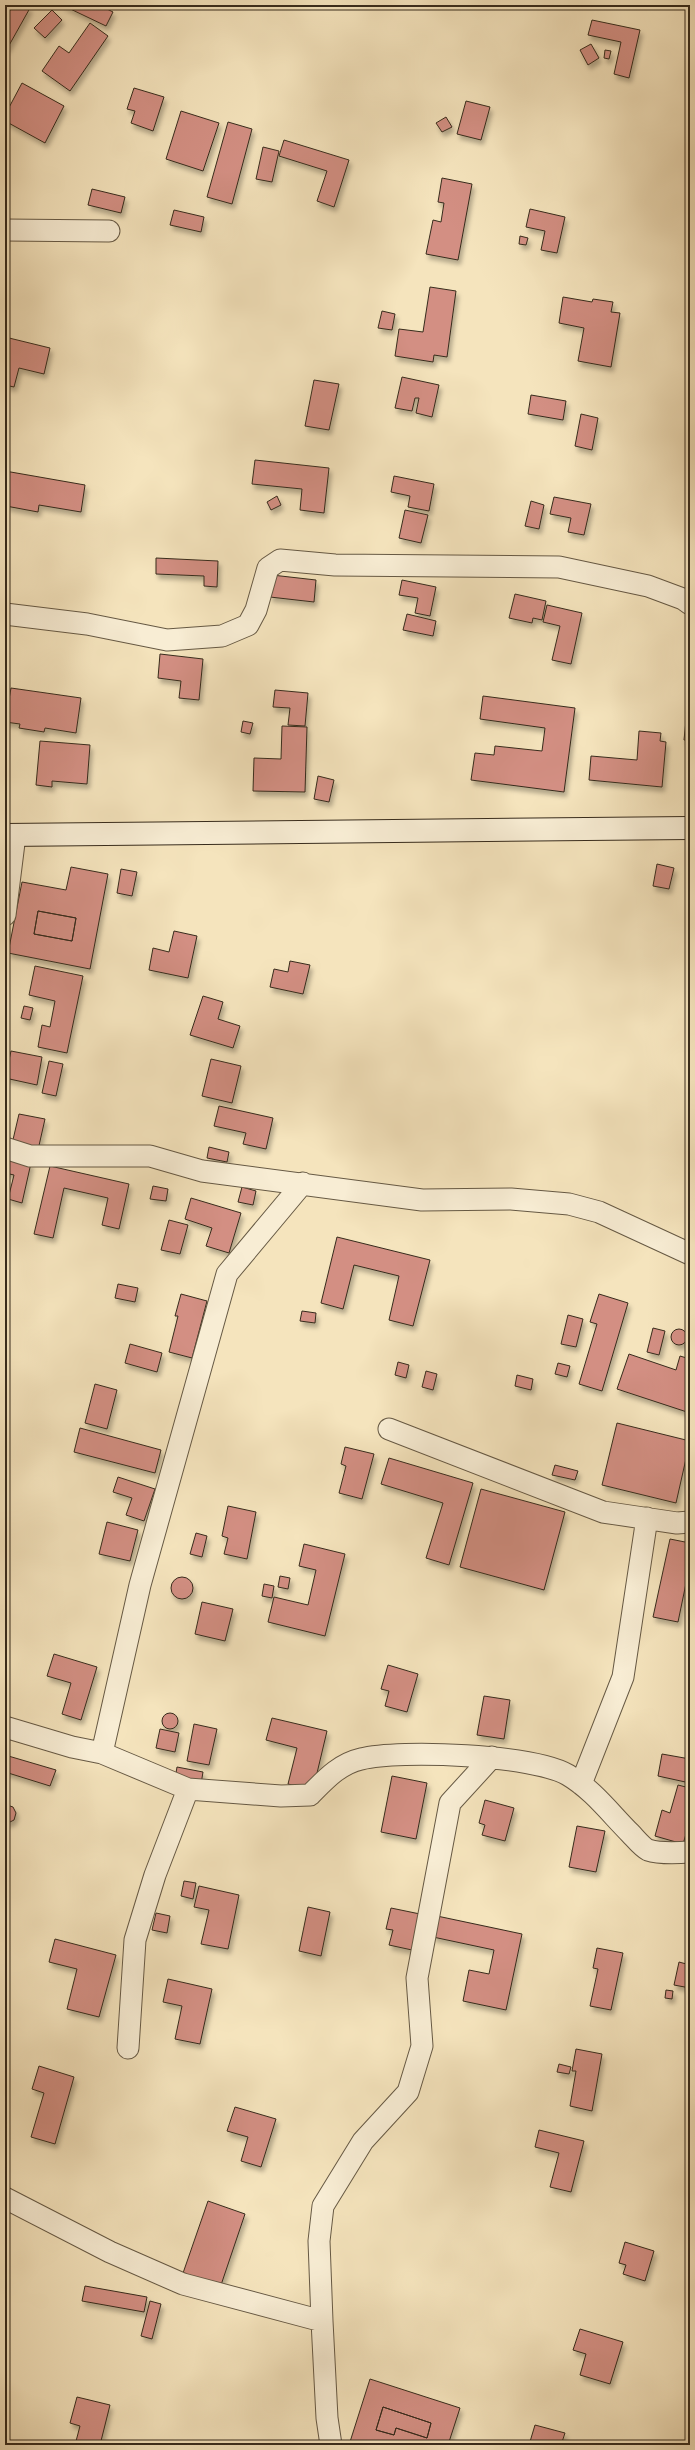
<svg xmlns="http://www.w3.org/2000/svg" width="695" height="2450" font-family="'IM FELL Double Pica',serif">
<defs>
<filter id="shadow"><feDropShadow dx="2.5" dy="4.5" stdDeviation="2" flood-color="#0004"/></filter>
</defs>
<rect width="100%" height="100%" fill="#f5e4bd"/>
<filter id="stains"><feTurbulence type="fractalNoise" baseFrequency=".005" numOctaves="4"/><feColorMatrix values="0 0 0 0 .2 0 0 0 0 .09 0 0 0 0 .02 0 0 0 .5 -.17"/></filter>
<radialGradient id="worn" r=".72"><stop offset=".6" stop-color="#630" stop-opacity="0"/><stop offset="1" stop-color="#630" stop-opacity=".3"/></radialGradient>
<path fill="#d38f83" stroke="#372b1c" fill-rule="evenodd" filter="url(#shadow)" d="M 13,5 L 24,5 L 30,8 L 7,49 L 5,48 L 5,19 Z
M 62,5 L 99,5 L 113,12 L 106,26 Z
M 52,10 L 62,20 L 45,38 L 34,28 Z
M 592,20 L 640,30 L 629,78 L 614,74 L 621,42 L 588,35 Z
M 90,23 L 108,36 L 70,91 L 42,71 L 59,46 L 69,53 Z
M 591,44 L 599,58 L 588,65 L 580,50 Z
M 605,50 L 611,51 L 609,59 L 604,58 Z
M 22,83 L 64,106 L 45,143 L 5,121 L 5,115 Z
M 134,88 L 164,97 L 153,131 L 131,123 L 135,111 L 127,109 Z
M 466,101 L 490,107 L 481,140 L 457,134 Z
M 181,111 L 219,123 L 203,171 L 166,159 Z
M 446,117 L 452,127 L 442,132 L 436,123 Z
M 228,122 L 252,129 L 232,204 L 207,197 Z
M 284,140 L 349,160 L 334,207 L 317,201 L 327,171 L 279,156 Z
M 263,147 L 279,151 L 272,182 L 256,179 Z
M 442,178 L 472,184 L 458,260 L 426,254 L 433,220 L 441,222 L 444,203 L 438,202 Z
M 92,189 L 125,197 L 121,213 L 88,205 Z
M 530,209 L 565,217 L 557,253 L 541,250 L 545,231 L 526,227 Z
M 174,210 L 204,217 L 201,232 L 170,225 Z
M 520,236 L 528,238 L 526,245 L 519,244 Z
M 430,287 L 456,291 L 447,357 L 434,355 L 433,362 L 395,356 L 399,329 L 423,332 Z
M 563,297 L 592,302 L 593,299 L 613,302 L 611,312 L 620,313 L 611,367 L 578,361 L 584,328 L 559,323 Z
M 382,311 L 395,314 L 392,330 L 378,328 Z
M 5,337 L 50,348 L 44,374 L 19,368 L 14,387 L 5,385 Z
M 402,377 L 439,385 L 432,417 L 416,413 L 419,398 L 415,398 L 412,411 L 395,408 Z
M 314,380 L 339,384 L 329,430 L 305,426 Z
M 531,395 L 566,401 L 563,420 L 528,414 Z
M 581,414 L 598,418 L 592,450 L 575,446 Z
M 255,460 L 329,468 L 324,513 L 300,510 L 302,489 L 252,484 Z
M 5,471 L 85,485 L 81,512 L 39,505 L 38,512 L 6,506 Z
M 394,476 L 434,484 L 429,511 L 408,507 L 410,496 L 391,492 Z
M 277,496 L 281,505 L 271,510 L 267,502 Z
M 554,497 L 591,504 L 584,535 L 568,532 L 571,518 L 550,514 Z
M 531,501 L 544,505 L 539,529 L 525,526 Z
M 405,510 L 428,515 L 421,543 L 399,538 Z
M 156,558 L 218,561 L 217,587 L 204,586 L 204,576 L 156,574 Z
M 272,575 L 316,580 L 314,602 L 270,597 Z
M 402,580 L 436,587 L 430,616 L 415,613 L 418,598 L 399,595 Z
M 515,594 L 546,601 L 542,620 L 533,618 L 532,623 L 509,618 Z
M 547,605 L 582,613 L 571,664 L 552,660 L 560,626 L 543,622 Z
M 407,614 L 436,621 L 433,636 L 403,630 Z
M 160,654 L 203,659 L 199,700 L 179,698 L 181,681 L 158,678 Z
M 11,688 L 81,698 L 76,733 L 45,728 L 44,732 L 19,728 L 20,724 L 5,722 Z
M 275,690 L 308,693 L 305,726 L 288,725 L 290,708 L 273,707 Z
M 689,691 L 690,691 L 690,740 L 684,740 Z
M 483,696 L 575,708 L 564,792 L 471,780 L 475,753 L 494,755 L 495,746 L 542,751 L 545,728 L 480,719 Z
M 243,721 L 253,723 L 250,734 L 241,732 Z
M 282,726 L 307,727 L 305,792 L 253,791 L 254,758 L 281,759 Z
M 639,731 L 661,733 L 660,741 L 666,742 L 662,787 L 589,780 L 591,756 L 637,760 Z
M 40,741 L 90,745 L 87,784 L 52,781 L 52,787 L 36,785 Z
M 318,776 L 334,780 L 329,802 L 314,799 Z
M 657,864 L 674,868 L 669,889 L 653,886 Z
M 71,867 L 108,874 L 90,969 L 8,953 L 22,882 L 66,890 ZM 38,911 L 76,918 L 72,941 L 34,934 Z
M 121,869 L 137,872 L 132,896 L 117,893 Z
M 38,911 L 76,918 L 72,941 L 34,934 Z
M 174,931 L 197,936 L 188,978 L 149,970 L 153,948 L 169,952 Z
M 290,961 L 310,965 L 303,994 L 270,987 L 274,969 L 288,972 Z
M 35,966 L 83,976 L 67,1053 L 38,1047 L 42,1025 L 50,1027 L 55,1001 L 29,995 Z
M 203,996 L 223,1002 L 218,1019 L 240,1026 L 233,1048 L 190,1035 Z
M 24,1006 L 33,1008 L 30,1020 L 21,1018 Z
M 11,1051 L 42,1057 L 37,1085 L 5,1078 Z
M 211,1059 L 241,1066 L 232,1103 L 202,1096 Z
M 49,1061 L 63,1064 L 56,1096 L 42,1093 Z
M 219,1106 L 273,1118 L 266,1149 L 243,1144 L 246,1133 L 214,1126 Z
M 19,1114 L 45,1119 L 38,1150 L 12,1144 Z
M 209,1147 L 229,1152 L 227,1162 L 207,1158 Z
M 5,1157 L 31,1163 L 22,1203 L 8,1199 L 14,1175 L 5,1173 Z
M 50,1166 L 129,1184 L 119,1229 L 102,1225 L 108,1198 L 64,1188 L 53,1238 L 34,1234 Z
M 153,1186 L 168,1189 L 166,1201 L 150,1199 Z
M 242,1187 L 256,1191 L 253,1205 L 238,1202 Z
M 191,1198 L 241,1213 L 229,1253 L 206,1246 L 212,1228 L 185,1219 Z
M 169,1220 L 188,1225 L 180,1254 L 161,1250 Z
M 337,1237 L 430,1260 L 413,1326 L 389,1320 L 399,1276 L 354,1265 L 343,1309 L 321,1303 Z
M 118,1284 L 138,1288 L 135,1302 L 115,1298 Z
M 181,1294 L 207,1301 L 192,1358 L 169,1352 L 178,1316 L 175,1316 Z
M 599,1294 L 628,1303 L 602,1391 L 579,1384 L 597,1324 L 590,1322 Z
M 302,1311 L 316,1313 L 315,1323 L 300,1321 Z
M 568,1315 L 583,1319 L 576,1347 L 561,1344 Z
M 653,1328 L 665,1331 L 659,1355 L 647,1352 Z
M671 1337a8 8 0 1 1 16 0a8 8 0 1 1-16 0Z
M 130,1344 L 162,1353 L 157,1372 L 125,1363 Z
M 629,1354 L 676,1370 L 680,1356 L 690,1359 L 690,1413 L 617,1389 Z
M 398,1362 L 409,1365 L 406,1378 L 395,1375 Z
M 558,1363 L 570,1366 L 567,1377 L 555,1374 Z
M 426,1371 L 437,1374 L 433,1390 L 422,1387 Z
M 517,1375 L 533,1379 L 531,1390 L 515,1386 Z
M 95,1384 L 117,1390 L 107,1429 L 85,1423 Z
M 617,1423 L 690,1441 L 676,1503 L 602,1485 Z
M 80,1428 L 161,1450 L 155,1473 L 74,1452 Z
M 345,1447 L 374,1454 L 362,1499 L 339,1493 L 346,1466 L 341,1464 Z
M 389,1458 L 473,1483 L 449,1565 L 426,1558 L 443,1503 L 381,1484 Z
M 555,1465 L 578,1471 L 575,1480 L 552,1475 Z
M 118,1477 L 155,1489 L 144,1521 L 126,1515 L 132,1498 L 113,1492 Z
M 481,1489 L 565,1512 L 544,1590 L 460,1567 Z
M 228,1506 L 256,1512 L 247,1559 L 224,1554 L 228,1538 L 222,1536 Z
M 107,1522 L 138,1530 L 130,1561 L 99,1554 Z
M 196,1533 L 207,1536 L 202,1557 L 190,1554 Z
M 670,1539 L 690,1543 L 690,1564 L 678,1622 L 653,1617 Z
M 304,1544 L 345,1554 L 325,1636 L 268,1622 L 274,1597 L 308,1605 L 316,1570 L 299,1566 Z
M 280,1576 L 290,1578 L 288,1589 L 278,1587 Z
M171 1588a11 11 0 1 1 22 0a11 11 0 1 1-22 0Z
M 264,1584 L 274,1586 L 272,1598 L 262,1596 Z
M 202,1602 L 233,1609 L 225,1641 L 195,1634 Z
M 54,1654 L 97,1667 L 81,1720 L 62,1714 L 71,1683 L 47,1676 Z
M 388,1665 L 418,1674 L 407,1712 L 385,1706 L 389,1691 L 381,1689 Z
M 484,1696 L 510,1700 L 504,1739 L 477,1735 Z
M162 1721a8 8 0 1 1 16 0a8 8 0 1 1-16 0Z
M 272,1718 L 327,1731 L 313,1790 L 288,1784 L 297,1748 L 266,1740 Z
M 194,1724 L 217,1729 L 209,1765 L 187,1761 Z
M 160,1729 L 179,1733 L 175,1752 L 156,1748 Z
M 662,1754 L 690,1759 L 690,1783 L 658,1776 Z
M 5,1755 L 56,1770 L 50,1786 L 5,1772 Z
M 177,1767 L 203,1772 L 201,1784 L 175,1779 Z
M 392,1776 L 427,1783 L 416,1839 L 381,1832 Z
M 678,1785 L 690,1788 L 690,1821 L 683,1844 L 655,1836 L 662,1810 L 670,1813 Z
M 485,1800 L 514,1808 L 505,1841 L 482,1835 L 485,1825 L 479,1823 Z
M 7,1805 L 13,1807 L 16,1813 L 14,1820 L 8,1823 L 5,1822 Z
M 577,1826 L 605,1831 L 596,1872 L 569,1867 Z
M 184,1881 L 196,1883 L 193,1899 L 181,1896 Z
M 199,1886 L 239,1895 L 228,1949 L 201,1944 L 209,1910 L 194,1907 Z
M 308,1907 L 330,1912 L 321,1956 L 299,1951 Z
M 391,1908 L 420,1914 L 412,1950 L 389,1945 L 393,1930 L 386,1929 Z
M 156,1913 L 170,1916 L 167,1933 L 152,1930 Z
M 437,1916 L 522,1934 L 506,2010 L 463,2001 L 469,1970 L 489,1974 L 494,1950 L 433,1937 Z
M 55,1939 L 116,1955 L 99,2017 L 67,2009 L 77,1969 L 49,1962 Z
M 597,1948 L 623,1953 L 611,2010 L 590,2006 L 598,1969 L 593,1968 Z
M 679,1962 L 690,1965 L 690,1988 L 674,1985 Z
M 168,1979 L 212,1989 L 200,2044 L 175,2039 L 182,2006 L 163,2002 Z
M 666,1990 L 673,1991 L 672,1999 L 665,1998 Z
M 576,2049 L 602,2054 L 592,2111 L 570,2106 L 576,2071 L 572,2071 Z
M 559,2064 L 571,2067 L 569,2074 L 557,2072 Z
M 39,2066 L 74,2077 L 55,2144 L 31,2137 L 44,2093 L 32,2089 Z
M 235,2107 L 276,2119 L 261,2167 L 241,2161 L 248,2137 L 227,2131 Z
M 539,2130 L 584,2141 L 571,2192 L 550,2187 L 559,2153 L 535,2147 Z
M 208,2201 L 245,2214 L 220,2288 L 182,2276 Z
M 625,2242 L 654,2251 L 645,2281 L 623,2274 L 626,2265 L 619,2263 Z
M 85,2286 L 147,2297 L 144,2312 L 82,2301 Z
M 150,2301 L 161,2304 L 152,2339 L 141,2336 Z
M 580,2329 L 623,2342 L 610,2384 L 580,2375 L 586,2354 L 573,2350 Z
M 370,2379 L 460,2408 L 448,2445 L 349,2445 ZM 383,2407 L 431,2423 L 427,2438 L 396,2428 L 394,2435 L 376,2430 Z
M 77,2397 L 110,2405 L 100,2445 L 75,2445 L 80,2426 L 70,2423 Z
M 383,2407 L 431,2423 L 427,2438 L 396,2428 L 394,2435 L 376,2430 Z
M 535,2425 L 565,2433 L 561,2445 L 529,2445 Z"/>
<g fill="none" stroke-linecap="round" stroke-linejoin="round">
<defs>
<path id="minor" d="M 5,230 L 109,231
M 5,614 L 87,624 L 167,640 L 222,636 L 248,625 L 256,610 L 268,568 L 280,560 L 335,565 L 559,567 L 648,586 L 683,599 L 690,604
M 5,915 L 15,835
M 5,1148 L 30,1156 L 150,1156 L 202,1171 L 422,1200 L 511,1199 L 569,1204 L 599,1212 L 690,1254
M 389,1429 L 603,1512 L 677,1523 L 690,1522
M 5,1727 L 72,1747 L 102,1753 L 188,1789 L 281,1796 L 310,1795 C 325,1780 339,1764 361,1759 C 400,1749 534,1755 568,1775 C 592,1789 611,1814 630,1833 C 635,1838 642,1847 648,1850 C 660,1854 677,1853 690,1852
M 102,1753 L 140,1585 L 227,1274 L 303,1183
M 581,1784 L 623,1677 L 647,1518
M 128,2048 L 135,1940 L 155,1875 L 188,1789
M 5,2198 L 110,2252 L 183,2284 L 322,2321 L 327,2418 L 331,2445
M 322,2321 L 319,2241 L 323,2206 L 363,2141 L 408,2092 L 422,2046 L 417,1978 L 450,1803 L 492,1757"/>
<path id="secondary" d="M 5,835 L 690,828"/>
</defs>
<use href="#minor" stroke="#665944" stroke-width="23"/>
<use href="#secondary" stroke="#372b1c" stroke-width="24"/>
<use href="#minor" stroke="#f8edd4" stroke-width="21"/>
<use href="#secondary" stroke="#f8edd4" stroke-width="22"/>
</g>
<rect width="695" height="2450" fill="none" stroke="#f5e4bd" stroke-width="20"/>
<rect x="6" y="6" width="683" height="2438" fill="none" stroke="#372b1c" stroke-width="2"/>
<rect x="10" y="10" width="675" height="2430" fill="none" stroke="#372b1c"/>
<rect width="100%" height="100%" filter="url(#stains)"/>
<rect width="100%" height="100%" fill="url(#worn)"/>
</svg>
